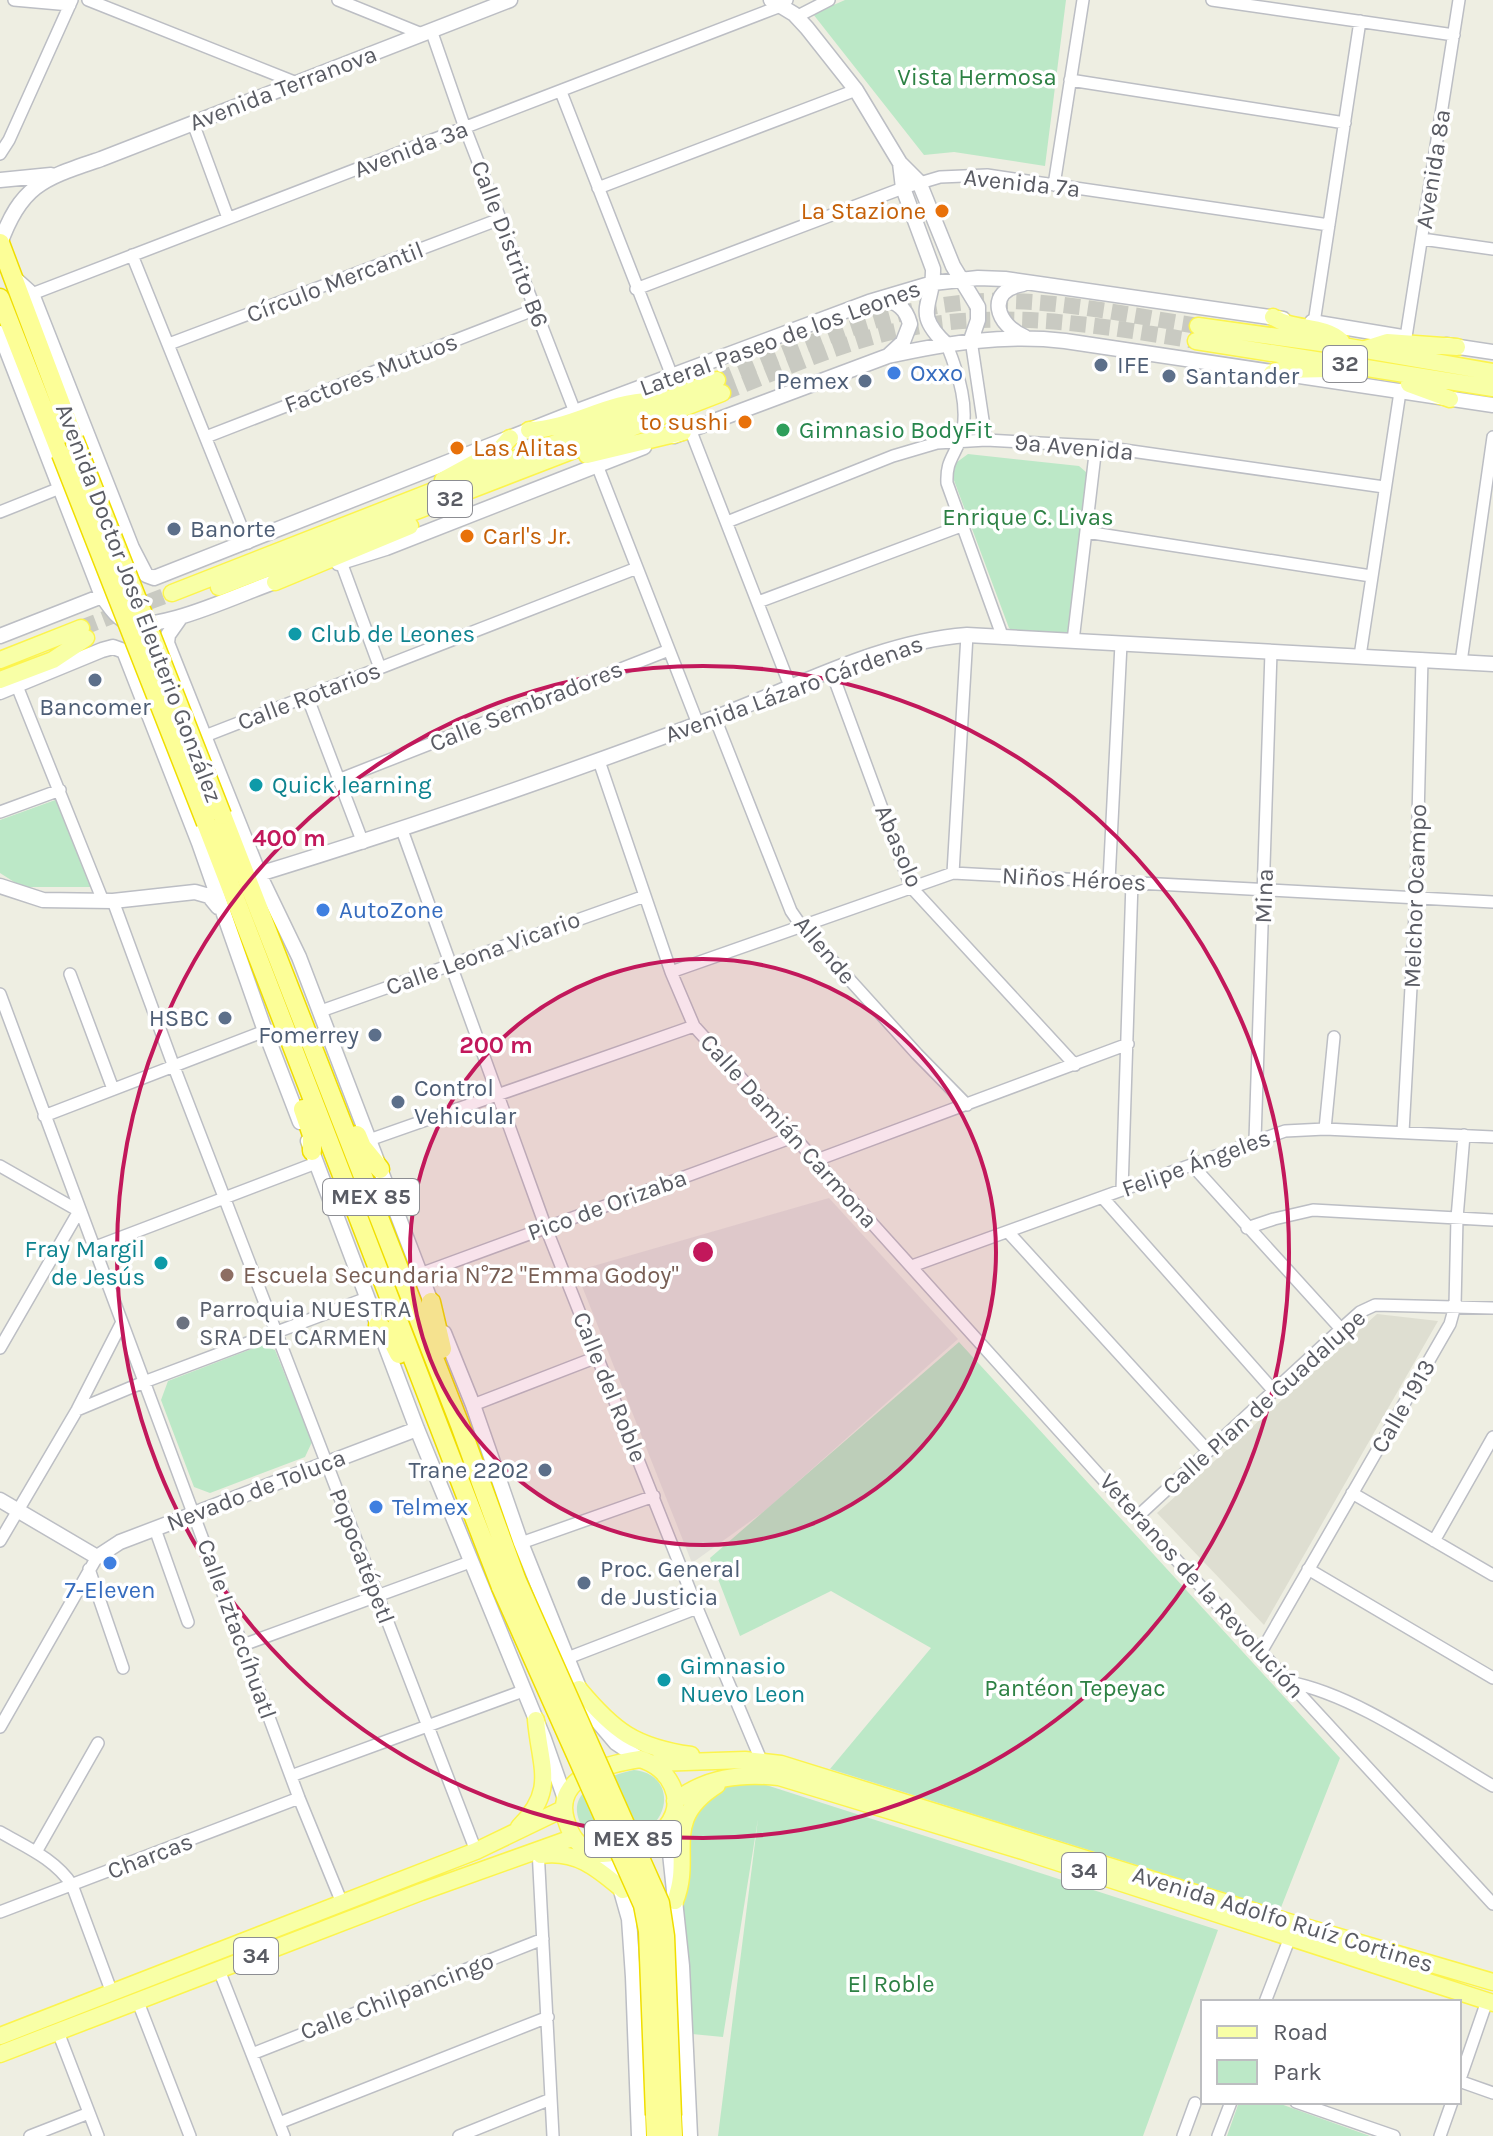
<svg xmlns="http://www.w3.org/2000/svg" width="1493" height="2136" font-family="Karla,sans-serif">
<rect width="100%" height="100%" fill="#eeeee2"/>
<path fill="#e2e1da" d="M 829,1198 L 958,1339 L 766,1510 L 692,1563 L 576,1271 Z"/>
<path fill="#deded1" d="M 1377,1314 L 1438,1321 L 1264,1625 L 1157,1513 Z"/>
<path fill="#bce8c7" d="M 845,0 L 1066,0 L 1045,166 L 954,152 L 924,155 L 813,14 Z
M 968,454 L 1079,466 L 1086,472 L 1090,481 L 1068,633 L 1013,631 L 1009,628 L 952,475 L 953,465 Z
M 58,799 L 91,887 L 22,887 L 0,873 L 0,820 Z
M 959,1342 L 1340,1758 L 1280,1910 L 830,1769 L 931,1648 L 831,1591 L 740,1636 L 710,1558 Z
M 262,1345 L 275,1350 L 312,1442 L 305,1457 L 210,1493 L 194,1487 L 161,1400 L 168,1381 Z
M 634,1770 C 668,1773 674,1809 648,1829 C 635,1839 615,1844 600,1844 C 589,1838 583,1831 579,1820 C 567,1788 609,1776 634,1770 Z
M 763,1784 L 1218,1930 L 1143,2136 L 718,2136 L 758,1819 L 723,2037 L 692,2034 L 679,1835 L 689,1814 L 727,1785 Z
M 1239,2102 L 1275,2102 L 1370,2136 L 1227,2136 Z"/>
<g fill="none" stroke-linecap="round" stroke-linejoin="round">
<path stroke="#c9cac2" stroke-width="16" stroke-dasharray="16 8" stroke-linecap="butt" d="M 717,380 C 803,346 891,305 985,301 C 1056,299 1128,315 1198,326
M 722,393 C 780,371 839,343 900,330 C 1000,308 1097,325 1196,341
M 81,628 L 172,593"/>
<defs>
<path id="minor" d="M 14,0 L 70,5
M 88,0 L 297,83
M 338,0 L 422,34
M 1212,0 L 1454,35
M 796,17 L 829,0
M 431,30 L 465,128 L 575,412
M 1070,80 L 1345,123
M 561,92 L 672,376
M 193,123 L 228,218
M 0,154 L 9,140 L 72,0
M 1054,185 L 1083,0
M 598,188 L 856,90
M 1422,239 L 1493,249
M 132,255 L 248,543
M 636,289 L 903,188 L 940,177 L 987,175 L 1329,225
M 32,294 L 778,7 L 787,0
M 1314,323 L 1360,21
M 1406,337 L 1459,0
M 971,340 L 986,440
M 169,344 L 500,219
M 947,345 C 958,373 971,410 960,440 C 953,458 946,462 947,483 L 1003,638
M 690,429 L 790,686
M 206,437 L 536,309
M 597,465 L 698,724
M 0,512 L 60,488
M 727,522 L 893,456 L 937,443 L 986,440 L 1096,446 L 1384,487
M 1086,532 L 1371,576
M 341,562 L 380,668
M 758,602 L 961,526
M 1073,641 L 1096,446
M 1360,656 L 1400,392
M 1461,662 L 1493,437
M 831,670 L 911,887 L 1075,1065
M 17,686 L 103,901
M 307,696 L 363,843
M 715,718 L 791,911 L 802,927 L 917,1054 L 967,1105
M 205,736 L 637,568
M 599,761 L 671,972 L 694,1026 L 1137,1517 L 1493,1904
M 338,780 L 669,650
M 0,812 L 60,790
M 402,830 L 546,1228 L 697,1608 L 761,1760
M 953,873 L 967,635
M 1109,881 L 1121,644
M 113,901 L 174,1067 L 476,1851
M 671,972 L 953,873 L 1493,902
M 70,974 L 113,1089
M 0,994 L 299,1798 L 342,1903
M 321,1011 L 645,896
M 44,1116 L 265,1031
M 1325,1129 L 1334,1037
M 1403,1132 L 1416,897 L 1422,659
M 369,1140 L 694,1026
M 1255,1140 L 1271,652
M 814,1161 L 1128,1044
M 1192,1165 L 1341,1329
M 0,1166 L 79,1211
M 1122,1190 L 1132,882
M 1103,1198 L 1273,1390
M 1247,1228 L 1274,1219 L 1313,1210 L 1493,1220
M 1009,1233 L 1208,1451
M 93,1248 L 316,1163
M 912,1266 L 1285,1131 L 1325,1129 L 1493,1137
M 420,1274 L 793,1137
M 0,1348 L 79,1211
M 473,1405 L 597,1357
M 77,1410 L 144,1382 L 367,1298
M 1352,1493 L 1493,1575
M 1137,1517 L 1341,1329 L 1360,1312 L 1375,1305 L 1493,1308
M 155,1529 L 188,1622
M 0,1541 L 77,1410 L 121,1324
M 1434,1541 L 1493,1437
M 521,1543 L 654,1496
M 89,1569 L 123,1668
M 1308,1569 L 1493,1678
M 243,1645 L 470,1562
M 1261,1652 L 1450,1324 L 1455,1306 L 1457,1218 L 1464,1135
M 565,1659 L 697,1608
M 1288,1682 C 1355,1694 1433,1751 1493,1786
M 0,1727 L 97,1557
M 291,1776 L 523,1691
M 0,1832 C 26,1847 55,1859 72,1885 L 112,1993
M 538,1849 L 553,2136
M 36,1852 L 98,1743
M 0,1912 L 299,1798
M 219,1970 L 284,2136
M 138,2002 L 190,2136
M 1265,2002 L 1292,1932
M 58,2032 L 98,2136
M 252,2054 L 543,1939
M 1459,2081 L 1493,2093
M 1459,2082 L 1487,2001
M 1296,2102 L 1394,2136
M 279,2123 L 548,2017
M 30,2136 L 89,2113
M 459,2136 L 551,2099
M 1183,2136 L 1195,2103
M 1218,2136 L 1231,2102
M 1440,2136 L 1452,2102"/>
<path id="tertiary" d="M 771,0 L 794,14 L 807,28 L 856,90 L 900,163 L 919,182 L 953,266 L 978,307 L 978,320 L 971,340
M 900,163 L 903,188 L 933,269 C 934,306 911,311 947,345
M 0,180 L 51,175
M 0,244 C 21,184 45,178 101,159 L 510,0
M 12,276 L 32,294 L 132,548 L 146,575 L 154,578 L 575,412 L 869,302 L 933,283 L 978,278 L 1005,279 L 1283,319
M 1023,284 C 985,291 996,325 1025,337
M 879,301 C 896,299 906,308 910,324 L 903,342 L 888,356
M 1312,322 L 1402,337
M 0,333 L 102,596 C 108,604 114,615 123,620 C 153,638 249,589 283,579
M 1446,345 L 1493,352
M 674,436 L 888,356 C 947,343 1004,334 1065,341 L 1493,405
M 338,563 L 386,548 L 644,447
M 180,618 L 168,635 L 167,643 L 259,874 L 299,957 L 434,1310
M 0,636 L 102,596
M 0,692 L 102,650 L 113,647 L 124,651 L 199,843 L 265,1031 L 300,1122
M 259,874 C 413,827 564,774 714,718 C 798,687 877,642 967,635 L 1493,664
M 0,886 L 43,900 L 113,901 L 195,892 L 209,896 L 218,907
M 308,1141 L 417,1429 L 544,1739 L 564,1796
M 444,1333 L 473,1405 L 521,1543 L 588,1710 L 616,1743 L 640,1759
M 0,1500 L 97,1557 L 120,1542 L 417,1429
M 667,1825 L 682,1966 L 690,2136
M 599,1855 L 618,1880 L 629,1919 L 633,1977 L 639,2136"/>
<path id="primary" d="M 1273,317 C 1293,331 1323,324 1341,341
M 1198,326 L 1343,346 L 1493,372
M 1196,341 L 1493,388
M 1365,349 L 1387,342 L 1457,347
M 1272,373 L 1280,370 L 1330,369
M 1409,384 L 1450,399
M 529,430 C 572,429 608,401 651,401
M 587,455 L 683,432
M 443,480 L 500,449 L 510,438
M 275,582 L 410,526
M 219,587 L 722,393
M 172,593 L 717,380
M 0,660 L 81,628
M 0,680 L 53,660 L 86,638
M 579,1689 C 614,1731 635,1747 691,1755
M 640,1759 C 669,1767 688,1800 666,1827 C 654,1841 609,1860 592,1852 C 577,1845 571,1836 566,1820 C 553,1776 608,1764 640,1759 Z
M 655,1763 L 745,1760 L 781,1764 L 1295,1924 L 1493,1982
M 675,1801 C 707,1777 740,1773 779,1777 L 1026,1852 L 1493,2003
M 519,1827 C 557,1790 540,1767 536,1720
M 541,1855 C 577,1850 598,1869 623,1890
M 675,1901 C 694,1855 660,1821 717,1785
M 0,2036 L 476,1851 L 563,1809
M 0,2054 L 421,1892 L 572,1838"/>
<path id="trunk" d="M 0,243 L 74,439
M 0,298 L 61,454
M 222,815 L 460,1425 L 517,1581
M 206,823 L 501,1587
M 303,1109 L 312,1135 L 312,1151
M 357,1135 L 362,1147 L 380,1169
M 431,1302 L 442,1349
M 378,1325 L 389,1334 L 399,1354
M 655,2115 L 656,2136
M 672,2116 L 673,2136"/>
</defs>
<use href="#minor" stroke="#bcbec4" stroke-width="14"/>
<use href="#tertiary" stroke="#bcbec4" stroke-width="17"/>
<use href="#primary" stroke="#fcf44d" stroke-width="19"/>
<use href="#trunk" stroke="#f0de00" stroke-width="21"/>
<use href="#minor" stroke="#fff" stroke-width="11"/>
<use href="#tertiary" stroke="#fff" stroke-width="14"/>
<use href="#primary" stroke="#f8ffa6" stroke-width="16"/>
<use href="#trunk" stroke="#fcfe97" stroke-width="18"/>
<defs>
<path id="trunk-bridge" d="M 74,439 L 222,815
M 61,454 L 206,823
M 517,1581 L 660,1903 L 665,1936 L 672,2116
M 501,1587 L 643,1905 L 648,1931 L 655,2115"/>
</defs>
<use href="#trunk-bridge" stroke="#f0de00" stroke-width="21" stroke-linecap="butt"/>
<use href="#trunk-bridge" stroke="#fcfe97" stroke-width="18"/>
</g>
<circle cx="703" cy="1252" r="293" fill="#c2185b" fill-opacity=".12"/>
<g fill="none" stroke="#c2185b" stroke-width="4">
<circle cx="703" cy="1252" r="293"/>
<circle cx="703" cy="1252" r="586"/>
</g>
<g fill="#e8710a" stroke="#fff" stroke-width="3">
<circle cx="942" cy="211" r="8"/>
<circle cx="745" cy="422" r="8"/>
<circle cx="457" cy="448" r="8"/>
<circle cx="467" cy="536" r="8"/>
</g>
<g fill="#5c6f8a" stroke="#fff" stroke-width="3">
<circle cx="1101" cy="365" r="8"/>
<circle cx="1169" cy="376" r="8"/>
<circle cx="865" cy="381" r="8"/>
<circle cx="174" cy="529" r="8"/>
<circle cx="95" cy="680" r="8"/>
<circle cx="225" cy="1018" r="8"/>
<circle cx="375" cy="1035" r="8"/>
<circle cx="398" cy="1102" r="8"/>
<circle cx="545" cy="1470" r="8"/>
<circle cx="584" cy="1583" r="8"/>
</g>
<g fill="#3f7fe0" stroke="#fff" stroke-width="3">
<circle cx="894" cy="373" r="8"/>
<circle cx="323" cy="910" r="8"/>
<circle cx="376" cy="1507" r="8"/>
<circle cx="110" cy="1563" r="8"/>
</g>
<circle fill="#2e9e5b" stroke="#fff" stroke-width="3" cx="783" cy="430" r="8"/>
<g fill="#0f9aa8" stroke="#fff" stroke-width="3">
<circle cx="295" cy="634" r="8"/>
<circle cx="256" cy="785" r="8"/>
<circle cx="161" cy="1263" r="8"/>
<circle cx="664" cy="1680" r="8"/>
</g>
<circle fill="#8d6e63" stroke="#fff" stroke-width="3" cx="227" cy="1275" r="8"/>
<circle fill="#6b7280" stroke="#fff" stroke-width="3" cx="183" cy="1323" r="8"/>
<g text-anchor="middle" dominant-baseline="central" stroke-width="7" stroke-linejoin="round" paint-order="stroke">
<g fill="#fff" stroke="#8c8d92" stroke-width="2">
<rect x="1323" y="346" width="44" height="36" rx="6"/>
<rect x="428" y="481" width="44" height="36" rx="6"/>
<rect x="323" y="1179" width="96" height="36" rx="6"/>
<rect x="585" y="1821" width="96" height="36" rx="6"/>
<rect x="1062" y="1853" width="44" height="36" rx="6"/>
<rect x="234" y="1938" width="44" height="36" rx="6"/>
</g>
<g font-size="22" font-weight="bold" fill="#5a5c64">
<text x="1345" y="364">32</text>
<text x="450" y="499">32</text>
<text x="371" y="1197">MEX 85</text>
<text x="633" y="1839">MEX 85</text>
<text x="1084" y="1871">34</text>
<text x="256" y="1956">34</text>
</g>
<g font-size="24" fill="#2d8144" stroke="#fff">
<text x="977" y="77">Vista Hermosa</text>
<text x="1028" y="517">Enrique C. Livas</text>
<text x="1075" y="1688">Pantéon Tepeyac</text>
<text x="891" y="1984">El Roble</text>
</g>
<g font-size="24" fill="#5a5c64" stroke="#fff">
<text transform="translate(283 88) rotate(-21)">Avenida Terranova</text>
<text transform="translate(411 149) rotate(-21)">Avenida 3a</text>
<text transform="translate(1433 169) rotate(-81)">Avenida 8a</text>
<text transform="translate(1022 183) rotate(6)">Avenida 7a</text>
<text transform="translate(510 244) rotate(69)">Calle Distrito B6</text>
<text transform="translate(335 282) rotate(-21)">Círculo Mercantil</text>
<text transform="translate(780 338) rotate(-20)">Lateral Paseo de los Leones</text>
<text transform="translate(371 373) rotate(-21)">Factores Mutuos</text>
<text transform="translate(1074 447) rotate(5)">9a Avenida</text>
<text transform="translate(139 603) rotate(69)">Avenida Doctor José Eleuterio González</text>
<text transform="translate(794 689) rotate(-20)">Avenida Lázaro Cárdenas</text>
<text transform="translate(309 696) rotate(-21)">Calle Rotarios</text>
<text transform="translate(526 706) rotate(-22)">Calle Sembradores</text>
<text transform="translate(899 846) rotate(67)">Abasolo</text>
<text transform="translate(1074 879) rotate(3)">Niños Héroes</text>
<text transform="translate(1264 896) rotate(-88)">Mina</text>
<text transform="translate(1415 896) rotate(-88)">Melchor Ocampo</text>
<text transform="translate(825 950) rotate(50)">Allende</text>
<text transform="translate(483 953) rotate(-20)">Calle Leona Vicario</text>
<text transform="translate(789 1131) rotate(48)">Calle Damián Carmona</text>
<text transform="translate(1196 1163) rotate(-20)">Felipe Ángeles</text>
<text transform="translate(607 1205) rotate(-20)">Pico de Orizaba</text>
<text transform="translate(610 1387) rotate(68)">Calle del Roble</text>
<text transform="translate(1264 1402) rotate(-42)">Calle Plan de Guadalupe</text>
<text transform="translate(1403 1406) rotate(-60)">Calle 1913</text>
<text transform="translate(256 1490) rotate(-21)">Nevado de Toluca</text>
<text transform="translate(362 1556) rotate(69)">Popocatépetl</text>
<text transform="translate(1202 1586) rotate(48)">Veteranos de la Revolución</text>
<text transform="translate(237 1629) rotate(70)">Calle Iztaccíhuatl</text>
<text transform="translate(150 1856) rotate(-21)">Charcas</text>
<text transform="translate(1283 1919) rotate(17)">Avenida Adolfo Ruíz Cortines</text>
<text transform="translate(397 1996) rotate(-21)">Calle Chilpancingo</text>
</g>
<g font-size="24" fill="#c56008" stroke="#fff" text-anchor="end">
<text x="926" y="211">La Stazione</text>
<text x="729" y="422">to sushi</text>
<text x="473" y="448" text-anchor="start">Las Alitas</text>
<text x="483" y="536" text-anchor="start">Carl's Jr.</text>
</g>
<g font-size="24" fill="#4e5e75" stroke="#fff" text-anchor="start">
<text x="1117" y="365">IFE</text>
<text x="1185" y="376">Santander</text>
<text x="849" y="381" text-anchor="end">Pemex</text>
<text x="190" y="529">Banorte</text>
<text x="95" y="707" text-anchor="middle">Bancomer</text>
<text x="209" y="1018" text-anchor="end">HSBC</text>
<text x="359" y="1035" text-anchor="end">Fomerrey</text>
<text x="414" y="1088">Control<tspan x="414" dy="28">Vehicular</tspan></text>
<text x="529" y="1470" text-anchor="end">Trane 2202</text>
<text x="600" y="1569">Proc. General<tspan x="600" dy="28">de Justicia</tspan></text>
</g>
<g font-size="24" fill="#366cbe" stroke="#fff" text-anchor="start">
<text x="910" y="373">Oxxo</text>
<text x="339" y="910">AutoZone</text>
<text x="392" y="1507">Telmex</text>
<text x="110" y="1590" text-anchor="middle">7-Eleven</text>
</g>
<g font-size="24" fill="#27864d" stroke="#fff" text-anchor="start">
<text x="799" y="430">Gimnasio BodyFit</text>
</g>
<g font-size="24" fill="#0d838f" stroke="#fff" text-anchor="start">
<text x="311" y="634">Club de Leones</text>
<text x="272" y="785">Quick learning</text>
<text x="145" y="1249" text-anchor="end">Fray Margil<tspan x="145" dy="28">de Jesús</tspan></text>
<text x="680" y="1666">Gimnasio<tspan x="680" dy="28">Nuevo Leon</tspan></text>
</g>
<g font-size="24" fill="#785e54" stroke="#fff" text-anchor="start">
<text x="243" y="1275">Escuela Secundaria N°72 "Emma Godoy"</text>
</g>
<g font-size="24" fill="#5b616d" stroke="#fff" text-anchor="start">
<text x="199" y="1309">Parroquia NUESTRA<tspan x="199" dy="28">SRA DEL CARMEN</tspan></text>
</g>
</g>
<circle cx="703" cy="1252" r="12" fill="#c2185b" stroke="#fff" stroke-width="4"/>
<g font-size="24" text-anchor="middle" font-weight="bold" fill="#c2185b" stroke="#fff" stroke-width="7" stroke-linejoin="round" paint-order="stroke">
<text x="289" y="846">400 m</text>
<text x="496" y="1053">200 m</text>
</g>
<rect x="1201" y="2000" width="260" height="104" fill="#ffffff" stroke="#bdbec1" stroke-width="2"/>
<rect x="1217" y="2026" width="40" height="12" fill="#f8ffa6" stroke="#bdbec1" stroke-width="2"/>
<text x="1273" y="2040" font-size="24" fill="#5a5c64">Road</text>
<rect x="1217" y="2060" width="40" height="24" fill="#bce8c7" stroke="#bdbec1" stroke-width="2"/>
<text x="1273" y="2080" font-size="24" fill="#5a5c64">Park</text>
</svg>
